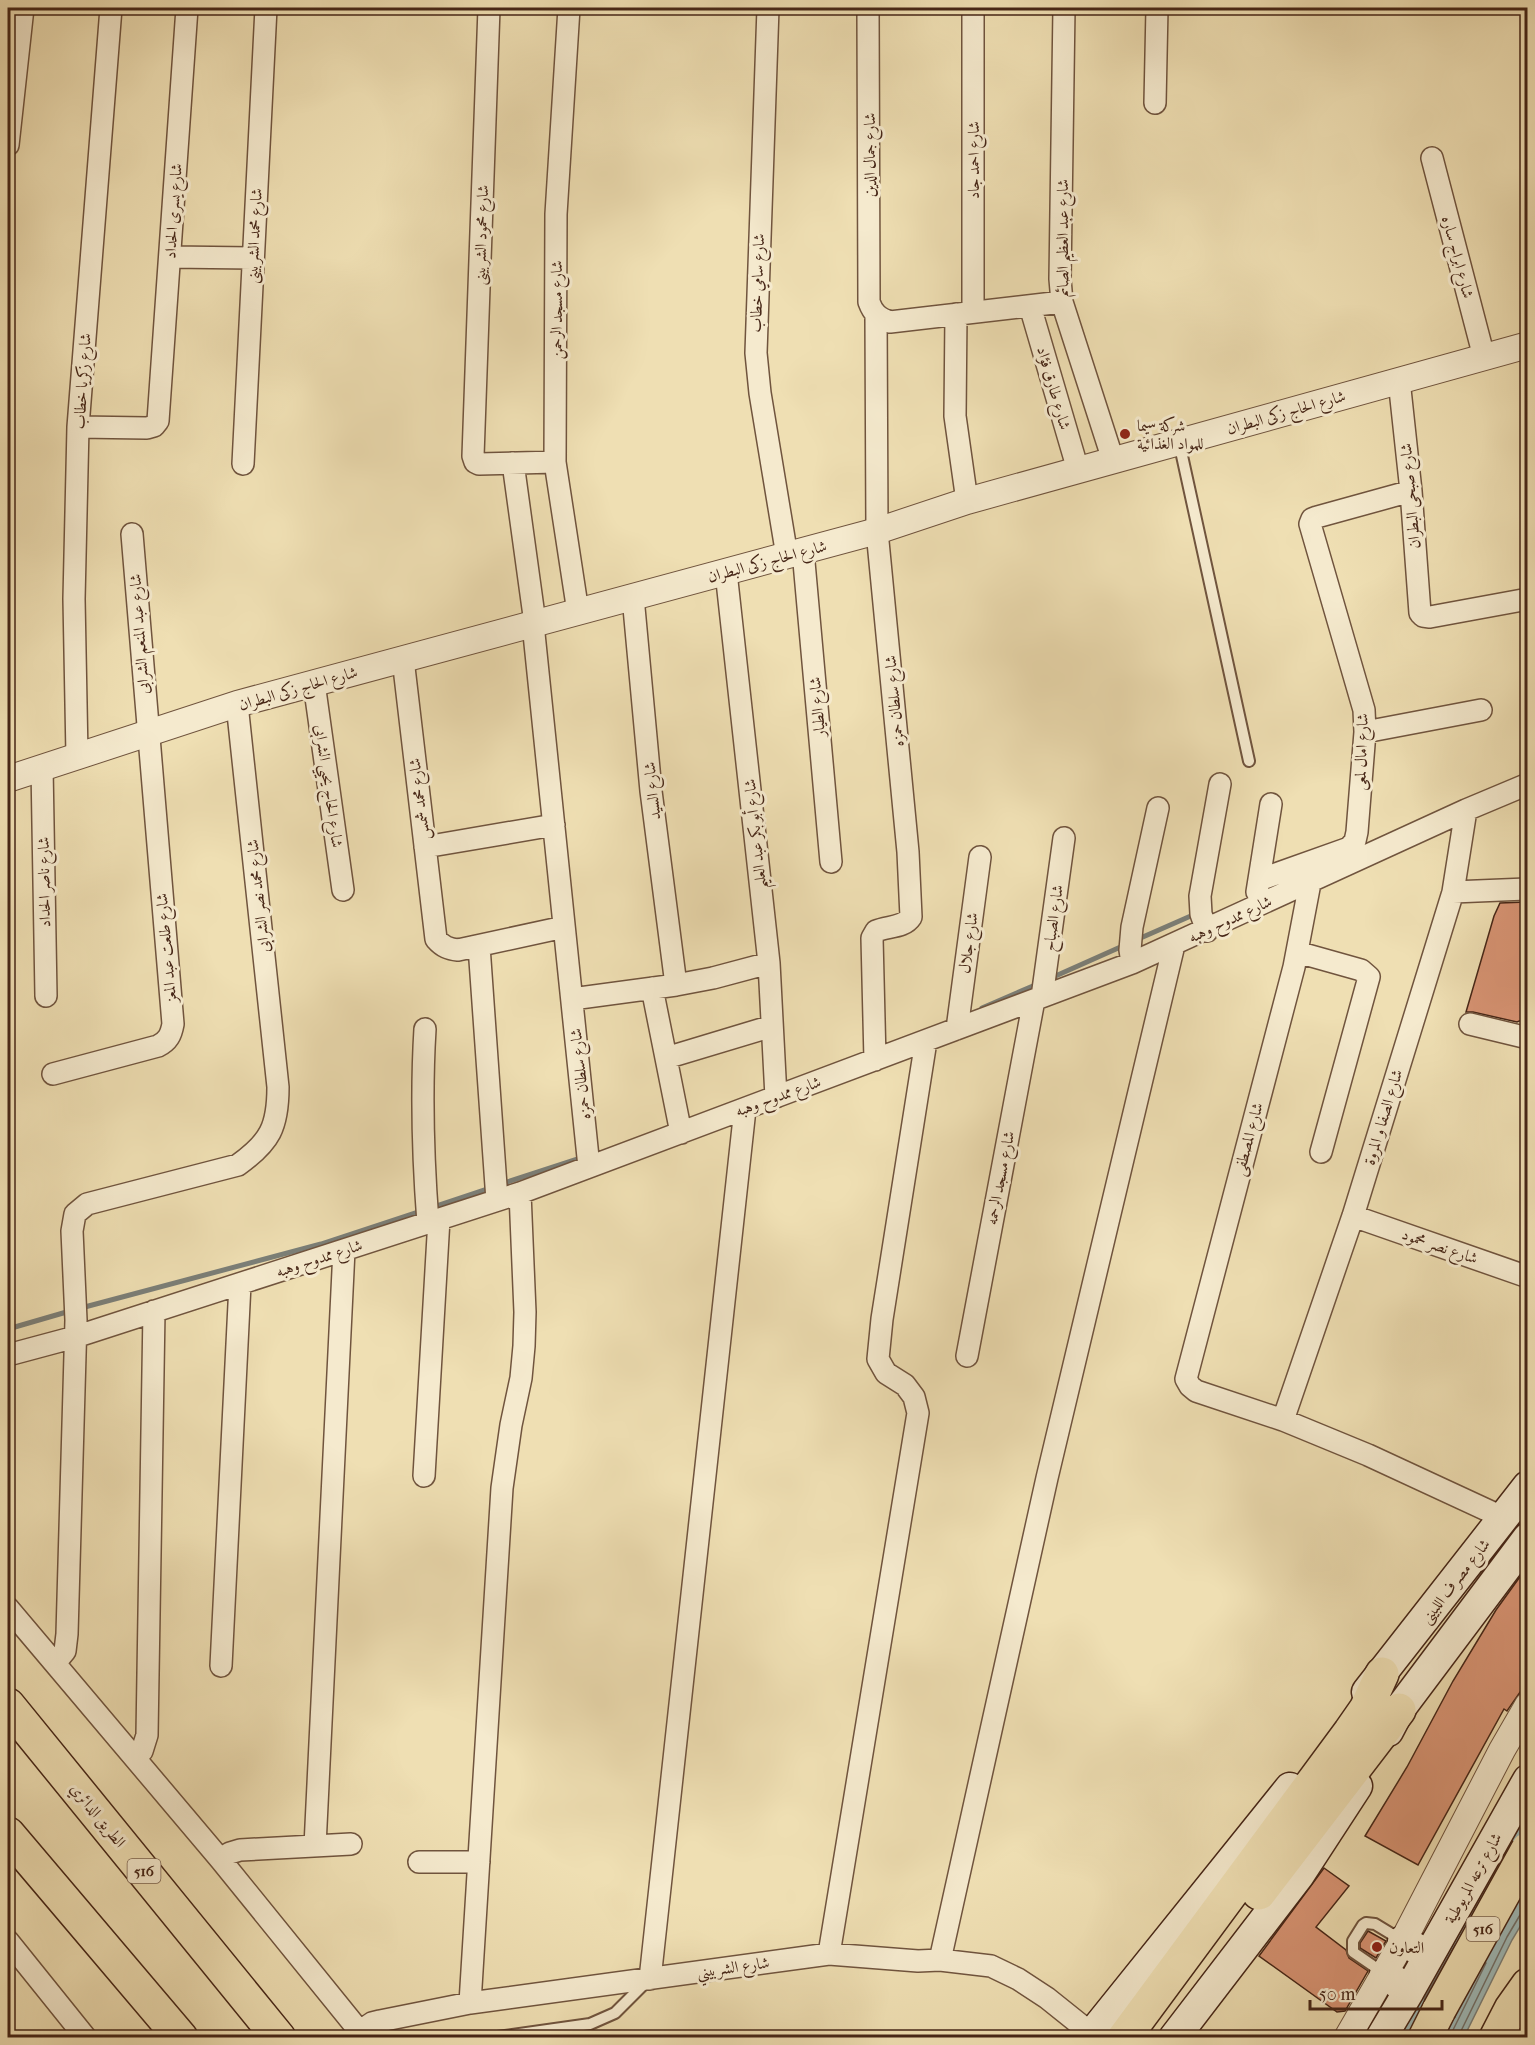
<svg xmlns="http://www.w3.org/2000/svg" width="1535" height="2045" font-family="'IM FELL French Canon',Amiri,serif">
<rect width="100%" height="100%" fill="#efdfb3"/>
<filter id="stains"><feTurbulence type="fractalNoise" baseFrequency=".00333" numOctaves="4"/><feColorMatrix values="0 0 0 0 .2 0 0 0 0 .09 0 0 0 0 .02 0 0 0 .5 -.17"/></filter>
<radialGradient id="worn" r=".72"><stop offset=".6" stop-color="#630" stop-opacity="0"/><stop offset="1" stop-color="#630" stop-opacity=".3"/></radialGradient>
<path fill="#9fbab8" stroke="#7b7f78" stroke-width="1.5" d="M 1527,1803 L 1527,1915 L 1512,1940 L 1464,2037 L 1394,2038 Z"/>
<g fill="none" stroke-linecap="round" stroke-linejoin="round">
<path stroke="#727068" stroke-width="1.5" d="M 1424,1999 L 1455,1945
M 1451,2038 L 1453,2030 L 1486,1963
M 1459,2038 L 1460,2033 L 1507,1937 L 1520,1915 L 1528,1913"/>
<path stroke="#7b7f78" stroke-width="5" d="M 1136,940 L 1193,915
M 1051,978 L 1125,945
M 982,1008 L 1040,983
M 501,1184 L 584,1157
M 433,1207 L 493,1187
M 81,1308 L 321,1244 L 421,1211
M 8,1329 L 70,1311"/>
</g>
<path fill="#d89474" stroke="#462617" stroke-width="1.5" d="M 1527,902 L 1527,1018 L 1517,1022 L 1473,1012 L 1466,1012 L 1494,916 L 1500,903 Z
M 1527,1567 L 1527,1682 L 1507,1711 L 1504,1709 L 1418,1865 L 1365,1836 L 1407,1767 L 1453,1681 L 1496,1610 Z
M 1324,1868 L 1349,1886 L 1316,1927 L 1346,1950 L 1349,1958 L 1368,1971 L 1345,2011 L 1337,2012 L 1259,1956 Z
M 1368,1931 L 1386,1941 L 1376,1958 L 1360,1948 L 1360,1943 Z"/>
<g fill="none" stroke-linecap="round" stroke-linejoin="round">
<defs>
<path id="service" d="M 1179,442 L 1249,761
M 1385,1974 L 1353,1952 L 1353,1941 L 1363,1925 L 1366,1923 L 1375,1924 L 1403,1941
M 490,2038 L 590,2024 L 615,2013 L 647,1981"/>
<path id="minor" d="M 489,8 L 473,456 L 475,462 L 479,464 L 555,462
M 569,8 L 556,214 L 555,462 L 578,612
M 768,8 L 756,353 L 760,393 L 787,556
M 868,8 L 869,302 C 873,313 878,318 890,322 L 1062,302
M 973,8 L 973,312
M 1064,8 L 1060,279 L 1062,302 L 1113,460
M 1155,103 L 1157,8
M 8,145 L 23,8
M 1432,158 L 1484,357
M 170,257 L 253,258
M 1030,306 L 1078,470
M 956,314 L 955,416 L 967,501
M 1399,380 L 1411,491 L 1420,613 L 1423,616 L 1430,617 L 1528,599
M 78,427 L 147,428 L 154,426 L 158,421 L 187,8
M 513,463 L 535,623
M 243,464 L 266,8
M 803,551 L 831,862
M 726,572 L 769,963 L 776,1097
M 633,597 L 651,791 L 676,985
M 533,624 L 589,1167
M 403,659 L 436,939 C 443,947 449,949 458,950 L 564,927
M 314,683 L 343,890
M 1365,732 L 1481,710
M 77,756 L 74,599 L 78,427 L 111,8
M 42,767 L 46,996
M 425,847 L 554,825
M 1259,880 L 1349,848 L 1355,841 L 1357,832 L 1365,732 L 1364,710 L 1310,524 L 1312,519 L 1317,517 L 1411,491
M 1310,883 L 1294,967 L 1186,1379 L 1190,1386 L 1196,1391 L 1283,1420 L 1368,1455 L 1504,1518
M 1257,892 L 1271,804
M 1453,892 L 1528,889
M 1207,931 L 1201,914 L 1200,896 L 1220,784
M 479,946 L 497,1200
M 1297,952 L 1361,970 L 1369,977 L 1321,1152
M 1132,963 L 1130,950 L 1132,927 L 1158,808
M 652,988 L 681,1133
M 1042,997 L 1064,838
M 572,999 L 676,985 L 713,978 L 769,963
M 1470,1024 L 1528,1038
M 425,1029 C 421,1094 423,1158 428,1223
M 957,1029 L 980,857
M 666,1058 L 772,1026
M 875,1060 L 872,938 L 876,931 C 887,926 904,928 911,917 L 908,852 L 877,531 L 876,315
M 53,1074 L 158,1046 C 168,1041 171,1035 173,1024 L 132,534
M 1353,1216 L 1528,1277
M 8,1355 L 75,1337 L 520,1193 L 1132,963 L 1466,810 L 1528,784
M 967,1356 L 1034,1000
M 1283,1420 L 1353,1216 L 1453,892 L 1466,810
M 424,1476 L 439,1219
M 8,1608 L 220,1859 L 365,2038
M 55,1663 L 65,1651 L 67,1634 L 76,1320 L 72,1231 L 75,1214 L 87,1204 L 238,1165 C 270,1142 278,1127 278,1087 L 237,704
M 221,1666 L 240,1284
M 135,1758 L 142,1751 L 147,1735 L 154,1311
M 315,1846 L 344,1250
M 220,1859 L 230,1853 L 240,1850 L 351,1844
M 419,1862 L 479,1862
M 8,1941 L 86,2038
M 829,1954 L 918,1413 L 914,1397 L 905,1385 L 886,1373 L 878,1359 L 882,1319 L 926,1041
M 940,1960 L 1047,1478 L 1174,945
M 650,1979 L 745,1109
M 470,2003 L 502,1488 L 511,1425 L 521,1378 L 524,1346 L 525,1312 L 520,1193
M 359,2032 L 372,2023 L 380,2021 L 470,2003 L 829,1954 L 918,1961 L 940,1960 L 991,1966 L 1018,1979 L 1047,1998 L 1092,2034"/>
<path id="tertiary" d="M 8,779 L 237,704 L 877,531 L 967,501 L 1528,345
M 1347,2038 L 1403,1941 L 1502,1750 L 1528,1705"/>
<path id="secondary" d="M 1367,1692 L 1528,1486
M 1388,1731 L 1399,1710 L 1528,1538
M 1403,1941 L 1428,1955
M 1385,1974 L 1409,1991
M 1089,2038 L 1290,1788
M 1174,2038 L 1299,1875 L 1357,1786
M 1381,2038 L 1409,1991 L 1528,1780"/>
<path id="motorway" d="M 8,1705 L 279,2038
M 8,1834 L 181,2038
M 1259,1893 L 1399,1710
M 1124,2038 L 1350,1732 L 1366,1709 L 1382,1674
M 1425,2038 L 1439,2010
M 1496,2038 L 1511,2009 L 1528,1985"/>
</defs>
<use href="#service" stroke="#70543e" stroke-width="14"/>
<use href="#minor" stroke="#70543e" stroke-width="24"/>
<use href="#tertiary" stroke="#70543e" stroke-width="28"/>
<use href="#secondary" stroke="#462617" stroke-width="33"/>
<use href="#motorway" stroke="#462617" stroke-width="36"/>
<use href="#service" stroke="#f5eace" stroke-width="10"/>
<use href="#minor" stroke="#f5eace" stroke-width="21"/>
<use href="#tertiary" stroke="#f5eace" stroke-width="26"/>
<use href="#secondary" stroke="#f5eace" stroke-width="30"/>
<use href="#motorway" stroke="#efdfb3" stroke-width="33"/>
<defs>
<path id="motorway-bridge" d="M 1439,2010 L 1528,1849"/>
</defs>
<use href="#motorway-bridge" stroke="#462617" stroke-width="36" stroke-linecap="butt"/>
<use href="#motorway-bridge" stroke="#efdfb3" stroke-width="33"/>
</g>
<g fill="#8f2418" stroke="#f5eace" stroke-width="2">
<circle cx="1125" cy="434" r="6"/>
<circle cx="1377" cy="1947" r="6"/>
</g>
<g text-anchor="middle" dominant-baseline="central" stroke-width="6" stroke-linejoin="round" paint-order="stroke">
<g fill="#f5eace" stroke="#7a614e" stroke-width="1.5">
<rect x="127.5" y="1859" width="33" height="24" rx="4.5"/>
<rect x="1466.5" y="1917" width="33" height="24" rx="4.5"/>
</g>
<g font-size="15" font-weight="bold" fill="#462617">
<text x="144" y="1871">516</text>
<text x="1483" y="1929">516</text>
</g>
<g font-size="16" fill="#462617" stroke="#f5eace">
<text transform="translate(869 155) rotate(-90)">شارع جمال الدين</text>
<text transform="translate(973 160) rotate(-90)">شارع احمد جاد</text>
<text transform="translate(173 211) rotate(-86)">شارع يسرى الحداد</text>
<text transform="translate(481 235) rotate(-88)">شارع محمود الشربينى</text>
<text transform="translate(254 236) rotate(-87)">شارع محمد الشربينى</text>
<text transform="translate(1062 238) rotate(-90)">شارع عبد العظيم الصائم</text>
<text transform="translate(1458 257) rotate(75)">شارع ابراج ساره</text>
<text transform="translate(757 283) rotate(-88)">شارع سامي خطاب</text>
<text transform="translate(556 310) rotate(-90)">شارع مسجد الرحمن</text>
<text transform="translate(82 381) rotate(-86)">شارع زكريا خطاب</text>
<text transform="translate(1054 388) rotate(74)">شارع طارق فؤاد</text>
<text transform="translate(1286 412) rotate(-16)">شارع الحاج زكى البطران</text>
<text transform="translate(1410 496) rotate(-95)">شارع صبحى البطران</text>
<text transform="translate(767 561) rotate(-15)">شارع الحاج زكى البطران</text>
<text transform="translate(139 634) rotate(-94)">شارع عبد المنعم الشرابى</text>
<text transform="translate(298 688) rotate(-16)">شارع الحاج زكى البطران</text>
<text transform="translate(894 701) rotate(-95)">شارع سلطان حمزه</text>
<text transform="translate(817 707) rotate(-95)">شارع الطيار</text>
<text transform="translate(1361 752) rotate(-88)">شارع امال لمعى</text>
<text transform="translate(329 786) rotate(82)">شارع الحاج يحيي الشرابى</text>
<text transform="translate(652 791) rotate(-96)">شارع السيد</text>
<text transform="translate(419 799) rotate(-97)">شارع محمد شمس</text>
<text transform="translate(755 834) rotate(-96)">شارع أبو بكر عبد العليم</text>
<text transform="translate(44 882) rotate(-91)">شارع ناصر الحداد</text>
<text transform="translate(258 896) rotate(-96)">شارع محمد نصر الشرابى</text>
<text transform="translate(1053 918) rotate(-82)">شارع الصباح</text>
<text transform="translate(1230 919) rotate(-25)">شارع ممدوح وهبه</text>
<text transform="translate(968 943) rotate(-82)">شارع جلال</text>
<text transform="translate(166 948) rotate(-95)">شارع طلعت عبد المعز</text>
<text transform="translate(580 1074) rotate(-96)">شارع سلطان حمزه</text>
<text transform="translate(778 1096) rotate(-20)">شارع ممدوح وهبه</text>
<text transform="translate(1383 1117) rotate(-73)">شارع الصفا و المروة</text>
<text transform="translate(1248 1139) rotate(-75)">شارع المصطفى</text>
<text transform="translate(1000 1178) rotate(-79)">شارع مسجد الرحمه</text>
<text transform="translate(1440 1246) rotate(19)">شارع نصر محمود</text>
<text transform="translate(319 1258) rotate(-18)">شارع ممدوح وهبه</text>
<text transform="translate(1455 1581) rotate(-52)">شارع مصرف اللبينى</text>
<text transform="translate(98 1815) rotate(51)">الطريق الدائري</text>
<text transform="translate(1473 1878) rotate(-61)">شارع ترعه المريوطية</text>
<text transform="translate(733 1967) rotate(-8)">شارع الشربيني</text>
</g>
<g font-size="16" fill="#462617" stroke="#f5eace" text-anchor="start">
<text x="1137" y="425">شركة سيما<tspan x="1137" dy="18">للمواد الغذائية</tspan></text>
<text x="1389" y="1947">التعاون</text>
</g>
</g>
<rect width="1535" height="2045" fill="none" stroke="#efdfb3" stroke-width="30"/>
<rect x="9" y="9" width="1517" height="2027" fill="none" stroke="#462617" stroke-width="3"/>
<rect x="15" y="15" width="1505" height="2015" fill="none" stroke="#462617" stroke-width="1.5"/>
<path d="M1310 2000v9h132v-9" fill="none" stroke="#462617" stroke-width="3"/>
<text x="1319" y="2000" font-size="18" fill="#462617" stroke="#f5eace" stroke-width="4.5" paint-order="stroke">50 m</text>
<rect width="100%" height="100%" filter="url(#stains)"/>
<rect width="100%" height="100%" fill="url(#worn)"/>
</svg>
